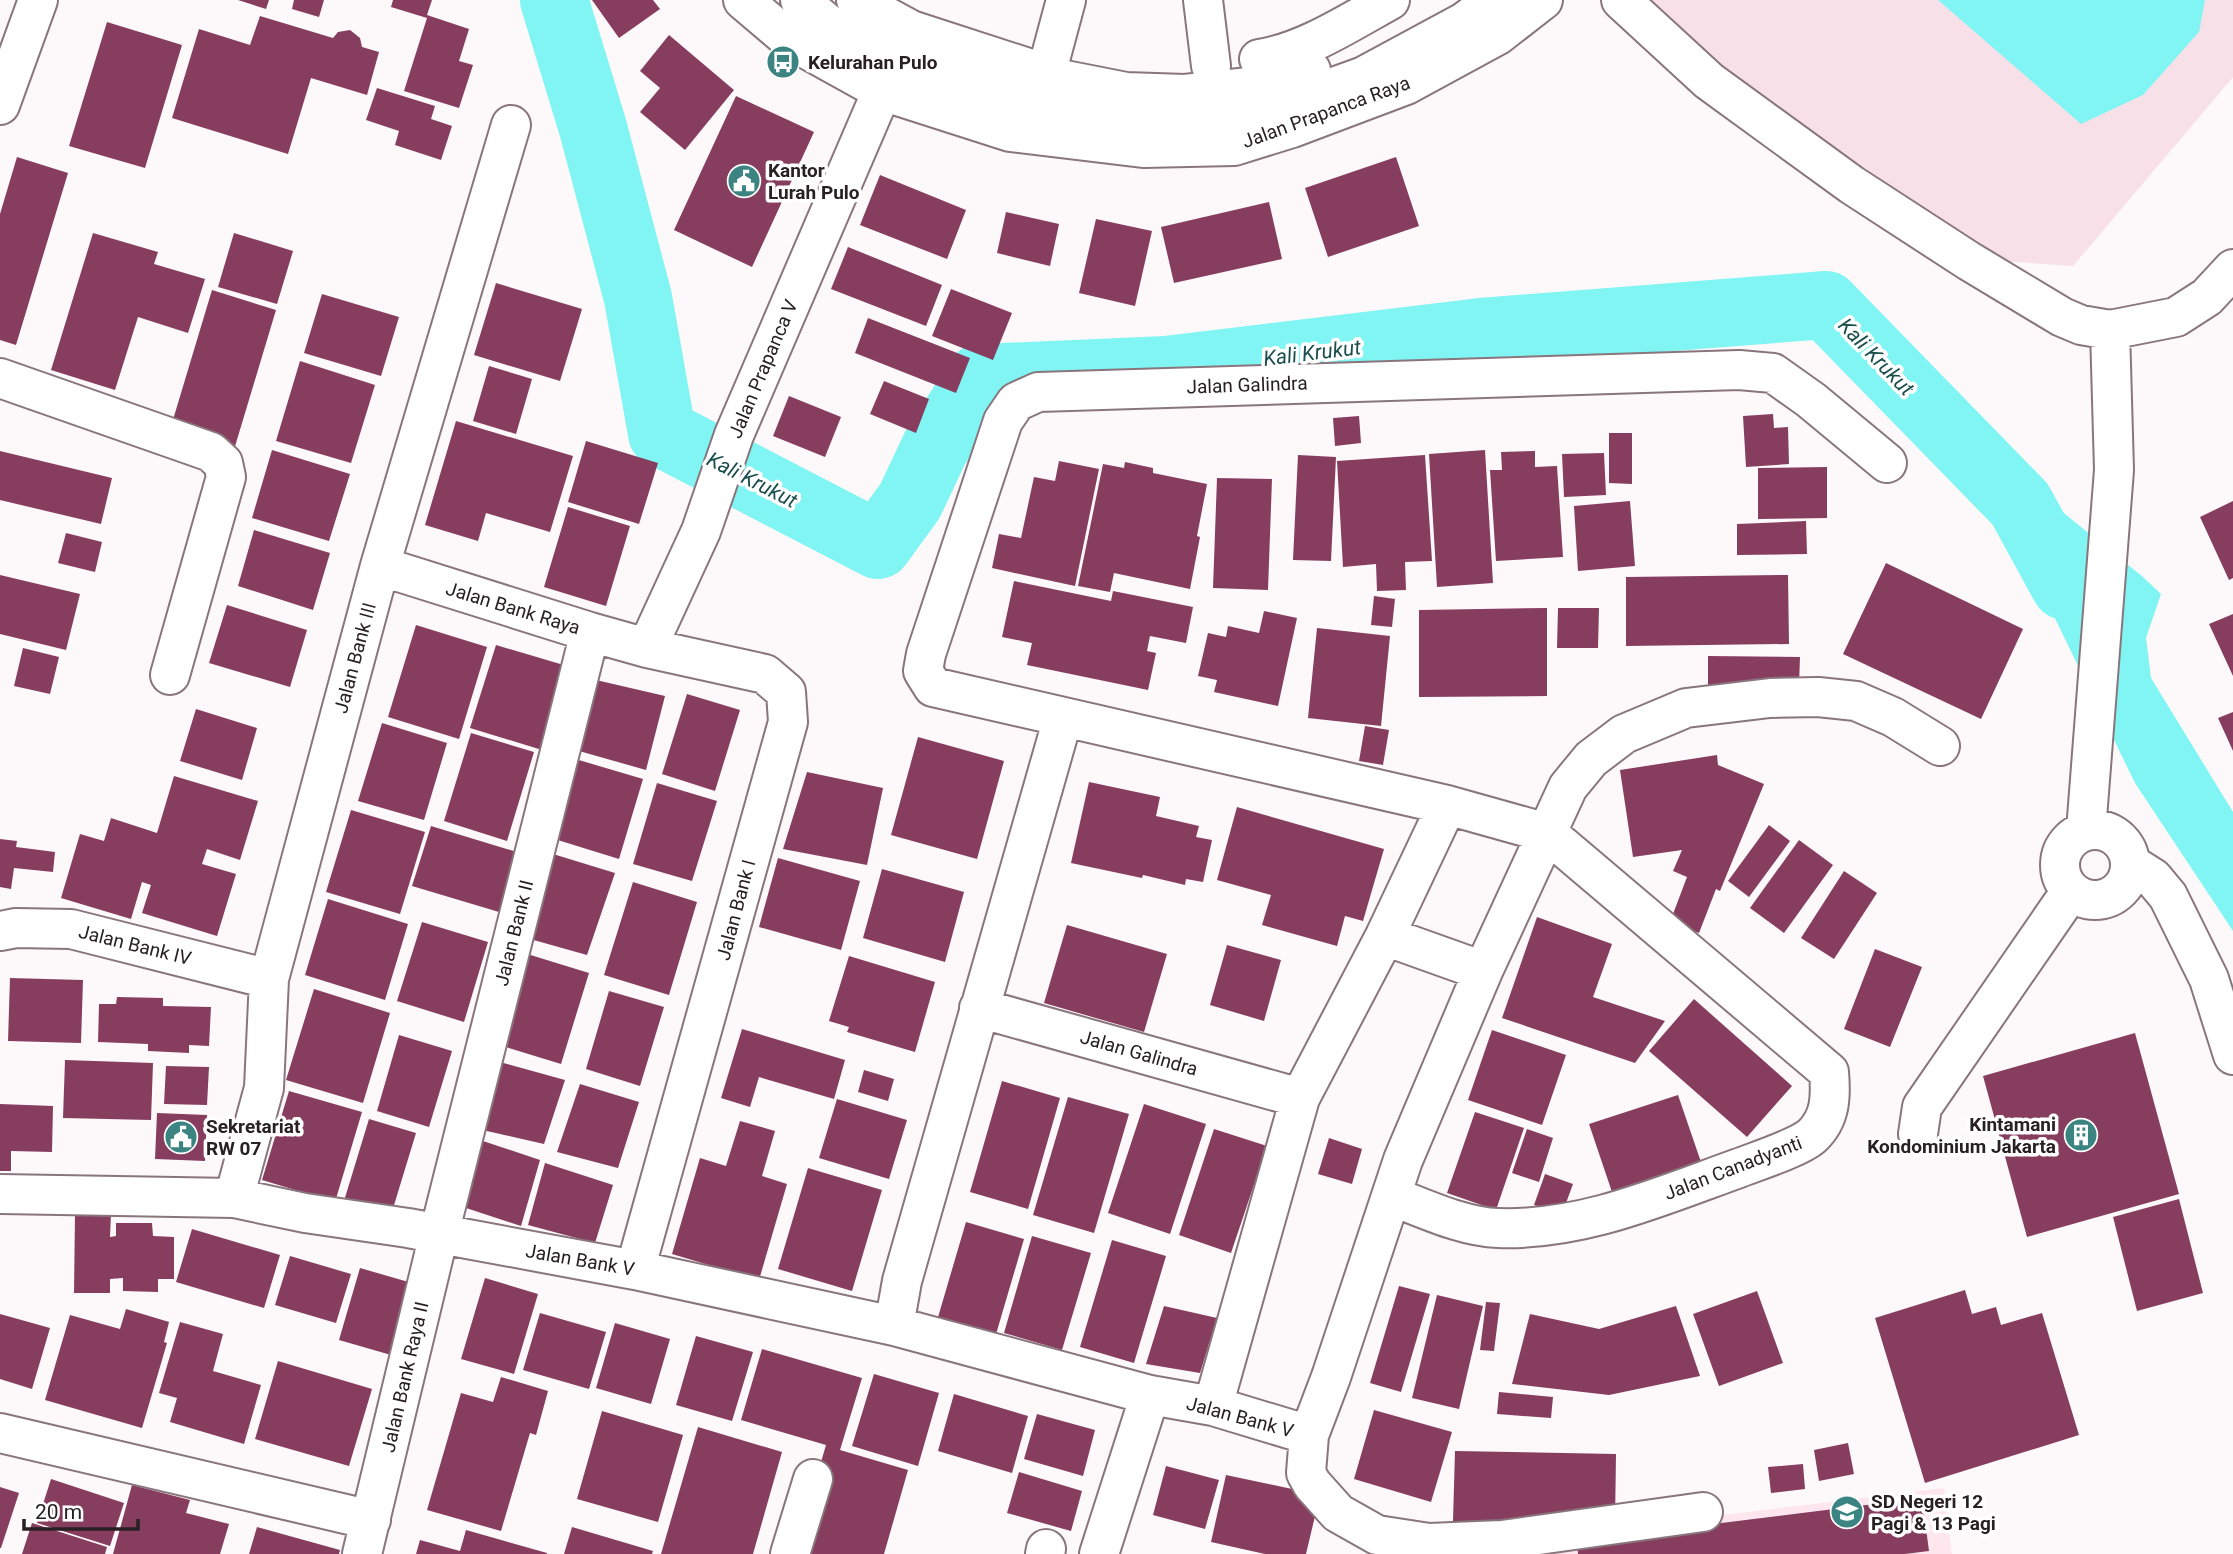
<svg xmlns="http://www.w3.org/2000/svg" width="2233" height="1554" font-family="Roboto,sans-serif">
<rect width="100%" height="100%" fill="#fdf8fa"/>
<path fill="#fee6ee" d="M 1944,1488 L 1952,1554 L 1552,1554 L 1550,1536 Z"/>
<path fill="#f8e0e8" d="M 1641,0 L 2233,0 L 2233,77 L 2073,266 L 2001,261 L 1697,53 Z"/>
<path fill="#80f5f3" d="M 1938,0 L 2205,0 L 2199,32 L 2143,95 L 2081,124 Z
M 2039,493 L 2143,577 L 2161,594 L 2146,638 L 2151,678 L 2233,812 L 2233,931 L 2135,783 L 2013,532 L 2020,504 Z"/>
<g fill="none" stroke-linecap="round" stroke-linejoin="round">
<path stroke="#80f5f3" stroke-width="68" d="M 554,0 L 593,128 L 638,298 L 662,433 L 878,545 L 910,501 L 935,448 L 980,378 L 1166,370 L 1481,332 L 1826,305 L 2020,504 L 2065,586"/>
</g>
<path fill="#873e5e" d="M 238,0 L 269,0 L 266,9 Z
M 294,0 L 324,0 L 319,17 L 292,9 Z
M 393,0 L 432,0 L 427,15 L 469,29 L 459,61 L 473,65 L 459,108 L 404,91 L 427,18 L 391,7 Z
M 592,0 L 653,0 L 660,9 L 619,38 Z
M 260,16 L 333,38 L 338,32 L 350,30 L 360,38 L 362,47 L 379,52 L 367,95 L 311,78 L 288,154 L 172,118 L 199,29 L 250,45 Z
M 107,22 L 182,45 L 145,168 L 69,146 Z
M 669,35 L 734,90 L 685,150 L 640,112 L 660,88 L 640,71 Z
M 377,88 L 435,106 L 431,119 L 452,126 L 441,160 L 395,145 L 399,131 L 366,120 Z
M 736,96 L 814,132 L 752,267 L 674,230 Z
M 17,157 L 68,173 L 16,345 L 0,340 L 0,214 Z
M 1396,157 L 1419,226 L 1328,257 L 1305,188 Z
M 880,175 L 966,210 L 947,259 L 860,225 Z
M 1269,202 L 1282,259 L 1174,283 L 1161,227 Z
M 1006,212 L 1059,224 L 1050,266 L 997,253 Z
M 1096,219 L 1152,231 L 1135,306 L 1079,293 Z
M 93,233 L 158,252 L 154,264 L 205,279 L 188,333 L 138,317 L 115,390 L 51,370 Z
M 234,233 L 293,251 L 277,304 L 218,287 Z
M 848,247 L 942,285 L 926,326 L 831,289 Z
M 496,283 L 582,309 L 560,381 L 474,355 Z
M 951,289 L 1012,313 L 993,360 L 932,336 Z
M 212,290 L 276,310 L 233,453 L 169,433 Z
M 322,294 L 399,317 L 381,376 L 304,353 Z
M 868,318 L 970,358 L 956,393 L 855,353 Z
M 300,361 L 375,385 L 351,463 L 276,441 Z
M 489,366 L 532,379 L 516,434 L 473,421 Z
M 884,381 L 929,399 L 916,433 L 870,414 Z
M 789,396 L 841,417 L 825,457 L 773,436 Z
M 1773,414 L 1774,428 L 1788,427 L 1789,464 L 1746,467 L 1743,416 Z
M 1359,416 L 1361,443 L 1335,446 L 1333,418 Z
M 456,421 L 573,456 L 550,532 L 486,513 L 478,541 L 425,525 Z
M 1609,433 L 1632,433 L 1632,484 L 1609,483 Z
M 586,441 L 658,463 L 639,524 L 568,502 Z
M 272,450 L 350,474 L 329,541 L 252,518 Z
M 1485,450 L 1493,583 L 1437,587 L 1429,454 Z
M 0,451 L 112,478 L 101,524 L 0,500 Z
M 1535,451 L 1535,467 L 1557,466 L 1563,557 L 1496,561 L 1490,470 L 1502,470 L 1501,452 Z
M 1604,453 L 1606,495 L 1564,497 L 1562,454 Z
M 1298,455 L 1336,457 L 1331,561 L 1293,560 Z
M 1425,455 L 1432,561 L 1405,562 L 1406,590 L 1377,591 L 1376,564 L 1343,567 L 1337,461 Z
M 1059,461 L 1099,469 L 1075,586 L 992,568 L 999,534 L 1021,538 L 1034,477 L 1055,481 Z
M 1125,462 L 1153,468 L 1153,473 L 1207,484 L 1197,536 L 1200,537 L 1190,589 L 1114,573 L 1110,592 L 1078,586 L 1103,464 L 1124,468 Z
M 1827,467 L 1827,518 L 1758,519 L 1758,468 Z
M 1217,478 L 1272,479 L 1268,590 L 1213,588 Z
M 1630,501 L 1635,566 L 1578,571 L 1574,506 Z
M 2233,501 L 2233,578 L 2229,580 L 2200,517 Z
M 568,507 L 630,526 L 606,606 L 544,587 Z
M 1806,521 L 1807,554 L 1737,555 L 1737,524 Z
M 254,530 L 330,553 L 313,610 L 238,586 Z
M 66,533 L 102,542 L 95,572 L 58,563 Z
M 1886,563 L 2023,629 L 1981,719 L 1843,654 Z
M 0,575 L 80,594 L 66,650 L 0,634 Z
M 1788,575 L 1789,644 L 1626,646 L 1626,577 Z
M 1014,581 L 1111,601 L 1113,591 L 1193,607 L 1186,643 L 1150,636 L 1147,651 L 1156,653 L 1148,690 L 1027,665 L 1032,643 L 1002,637 Z
M 1374,596 L 1395,599 L 1392,627 L 1371,625 Z
M 227,605 L 307,630 L 290,687 L 209,663 Z
M 1547,608 L 1547,696 L 1419,697 L 1419,610 Z
M 1558,608 L 1599,608 L 1598,648 L 1557,648 Z
M 1264,611 L 1297,618 L 1278,706 L 1214,692 L 1217,680 L 1198,676 L 1208,633 L 1226,637 L 1228,626 L 1259,633 Z
M 2233,614 L 2233,676 L 2209,624 Z
M 416,625 L 487,647 L 459,739 L 388,717 Z
M 1317,628 L 1390,636 L 1381,726 L 1308,718 Z
M 496,645 L 567,666 L 542,750 L 470,728 Z
M 23,648 L 59,657 L 50,694 L 14,686 Z
M 1708,656 L 1800,657 L 1799,686 L 1708,685 Z
M 596,680 L 665,696 L 646,770 L 572,749 Z
M 687,694 L 740,710 L 715,791 L 662,774 Z
M 196,709 L 257,728 L 242,780 L 180,761 Z
M 2233,712 L 2233,751 L 2218,718 Z
M 382,723 L 447,743 L 424,820 L 358,801 Z
M 1365,726 L 1389,730 L 1383,765 L 1359,761 Z
M 471,733 L 534,752 L 507,841 L 444,821 Z
M 918,737 L 1004,761 L 977,859 L 891,835 Z
M 1717,755 L 1718,765 L 1764,784 L 1720,891 L 1716,889 L 1699,933 L 1670,922 L 1687,877 L 1673,871 L 1682,850 L 1633,857 L 1620,770 Z
M 572,758 L 643,779 L 619,859 L 548,837 Z
M 807,772 L 883,788 L 867,865 L 783,849 Z
M 174,776 L 258,801 L 240,860 L 207,849 L 202,864 L 236,874 L 217,936 L 142,913 L 151,885 L 142,882 L 131,919 L 61,898 L 80,834 L 104,841 L 111,818 L 157,833 Z
M 1089,782 L 1160,797 L 1156,816 L 1199,826 L 1196,837 L 1212,840 L 1203,882 L 1186,879 L 1185,885 L 1143,875 L 1142,878 L 1071,863 Z
M 657,783 L 717,801 L 692,881 L 633,864 Z
M 1237,807 L 1384,849 L 1363,921 L 1345,916 L 1337,946 L 1262,925 L 1271,895 L 1217,880 Z
M 351,810 L 425,832 L 400,914 L 326,892 Z
M 1769,825 L 1790,841 L 1749,897 L 1728,881 Z
M 431,826 L 517,852 L 499,912 L 412,886 Z
M 0,839 L 17,841 L 16,847 L 55,852 L 53,872 L 14,868 L 11,889 L 0,887 Z
M 1799,840 L 1833,865 L 1784,933 L 1750,908 Z
M 553,854 L 615,873 L 587,955 L 530,939 Z
M 778,858 L 860,881 L 841,950 L 759,927 Z
M 882,869 L 964,892 L 945,962 L 863,938 Z
M 1844,871 L 1877,893 L 1834,959 L 1801,938 Z
M 633,882 L 697,902 L 669,995 L 604,975 Z
M 328,899 L 408,924 L 385,1000 L 305,975 Z
M 1537,917 L 1612,944 L 1593,997 L 1665,1021 L 1635,1063 L 1502,1018 Z
M 422,922 L 488,942 L 464,1022 L 397,1001 Z
M 1067,925 L 1167,954 L 1144,1032 L 1044,1003 Z
M 1227,945 L 1281,960 L 1264,1021 L 1210,1005 Z
M 1875,949 L 1922,967 L 1890,1047 L 1844,1029 Z
M 524,953 L 589,973 L 561,1064 L 496,1044 Z
M 849,956 L 935,982 L 915,1052 L 847,1032 L 849,1027 L 829,1021 Z
M 10,978 L 83,980 L 81,1043 L 8,1041 Z
M 314,989 L 390,1013 L 363,1103 L 286,1080 Z
M 609,991 L 664,1007 L 640,1086 L 586,1069 Z
M 117,997 L 163,998 L 163,1006 L 211,1007 L 209,1046 L 189,1045 L 189,1053 L 148,1051 L 148,1044 L 98,1042 L 99,1004 L 116,1004 Z
M 1694,999 L 1792,1086 L 1747,1137 L 1649,1051 Z
M 742,1029 L 845,1060 L 834,1099 L 759,1077 L 750,1107 L 721,1098 Z
M 1492,1030 L 1566,1055 L 1542,1125 L 1468,1100 Z
M 2135,1033 L 2179,1194 L 2027,1237 L 1983,1076 Z
M 399,1035 L 452,1051 L 429,1127 L 377,1111 Z
M 65,1060 L 153,1063 L 151,1120 L 63,1118 Z
M 496,1061 L 565,1080 L 544,1144 L 478,1129 Z
M 166,1066 L 209,1067 L 207,1105 L 164,1104 Z
M 864,1070 L 894,1079 L 888,1101 L 858,1092 Z
M 1002,1081 L 1060,1098 L 1028,1209 L 970,1192 Z
M 580,1084 L 639,1102 L 618,1168 L 557,1152 Z
M 289,1091 L 362,1112 L 335,1202 L 262,1180 Z
M 1678,1095 L 1702,1165 L 1613,1195 L 1589,1124 Z
M 1068,1097 L 1129,1114 L 1094,1233 L 1033,1215 Z
M 837,1099 L 907,1120 L 889,1179 L 819,1158 Z
M 0,1104 L 53,1106 L 52,1152 L 11,1151 L 11,1171 L 0,1171 Z
M 1144,1104 L 1206,1124 L 1170,1234 L 1108,1213 Z
M 1475,1112 L 1524,1128 L 1496,1210 L 1447,1193 Z
M 157,1113 L 207,1115 L 205,1161 L 155,1159 Z
M 369,1119 L 416,1133 L 391,1215 L 344,1201 Z
M 740,1121 L 775,1131 L 762,1176 L 787,1184 L 759,1280 L 672,1254 L 700,1158 L 726,1166 Z
M 1214,1129 L 1267,1146 L 1231,1253 L 1179,1235 Z
M 1527,1129 L 1553,1138 L 1539,1182 L 1512,1173 Z
M 468,1136 L 540,1160 L 521,1226 L 451,1203 Z
M 1329,1138 L 1362,1149 L 1352,1184 L 1318,1174 Z
M 545,1163 L 613,1185 L 595,1243 L 528,1225 Z
M 808,1168 L 882,1190 L 852,1291 L 778,1269 Z
M 1545,1174 L 1573,1184 L 1562,1214 L 1534,1205 Z
M 2179,1199 L 2203,1293 L 2137,1311 L 2113,1217 Z
M 75,1214 L 111,1214 L 110,1237 L 116,1236 L 116,1223 L 152,1223 L 153,1236 L 174,1237 L 174,1279 L 158,1279 L 158,1292 L 123,1291 L 123,1278 L 110,1279 L 110,1293 L 74,1293 Z
M 966,1222 L 1024,1239 L 994,1341 L 936,1324 Z
M 192,1229 L 280,1255 L 264,1308 L 176,1282 Z
M 1032,1236 L 1091,1253 L 1062,1350 L 1004,1333 Z
M 1112,1240 L 1166,1256 L 1134,1363 L 1080,1347 Z
M 290,1256 L 351,1274 L 336,1323 L 275,1305 Z
M 360,1268 L 412,1283 L 391,1355 L 339,1340 Z
M 485,1278 L 538,1294 L 514,1374 L 461,1359 Z
M 1399,1286 L 1430,1294 L 1401,1392 L 1370,1383 Z
M 1965,1290 L 1972,1314 L 1996,1307 L 2001,1325 L 2042,1313 L 2079,1435 L 1925,1483 L 1875,1318 Z
M 1757,1291 L 1783,1363 L 1719,1386 L 1693,1314 Z
M 1437,1295 L 1483,1306 L 1459,1409 L 1412,1398 Z
M 1486,1302 L 1500,1303 L 1494,1351 L 1480,1350 Z
M 1164,1306 L 1217,1318 L 1200,1373 L 1146,1364 Z
M 1676,1306 L 1700,1376 L 1609,1395 L 1512,1384 L 1530,1314 L 1599,1329 Z
M 126,1309 L 169,1322 L 164,1342 L 167,1343 L 142,1428 L 45,1400 L 70,1315 L 120,1329 Z
M 540,1313 L 606,1332 L 589,1389 L 523,1370 Z
M 0,1314 L 50,1328 L 32,1389 L 0,1379 Z
M 180,1322 L 223,1334 L 213,1371 L 261,1385 L 244,1444 L 170,1422 L 177,1398 L 159,1393 Z
M 615,1323 L 670,1339 L 651,1404 L 596,1388 Z
M 696,1336 L 753,1352 L 732,1421 L 676,1405 Z
M 762,1349 L 862,1378 L 840,1450 L 908,1470 L 884,1554 L 794,1554 L 826,1445 L 741,1420 Z
M 278,1361 L 372,1389 L 349,1466 L 255,1439 Z
M 874,1374 L 939,1393 L 918,1466 L 852,1446 Z
M 501,1377 L 548,1391 L 536,1435 L 530,1433 L 501,1531 L 427,1510 L 461,1393 L 493,1402 Z
M 1499,1392 L 1553,1397 L 1551,1418 L 1497,1414 Z
M 954,1394 L 1028,1416 L 1012,1473 L 938,1451 Z
M 1374,1410 L 1452,1432 L 1431,1502 L 1354,1479 Z
M 602,1411 L 683,1435 L 658,1522 L 577,1499 Z
M 1037,1414 L 1095,1430 L 1083,1476 L 1024,1459 Z
M 698,1427 L 782,1452 L 753,1554 L 661,1554 Z
M 1848,1443 L 1854,1474 L 1819,1481 L 1814,1450 Z
M 1455,1451 L 1616,1454 L 1615,1524 L 1453,1521 Z
M 1803,1464 L 1805,1489 L 1771,1493 L 1768,1467 Z
M 1166,1466 L 1219,1480 L 1205,1529 L 1153,1515 Z
M 1019,1472 L 1082,1491 L 1071,1531 L 1007,1513 Z
M 1226,1475 L 1320,1495 L 1306,1554 L 1265,1554 L 1211,1542 Z
M 51,1479 L 124,1503 L 110,1546 L 37,1523 Z
M 132,1485 L 190,1500 L 186,1513 L 229,1524 L 220,1554 L 113,1554 Z
M 0,1487 L 19,1493 L 1,1548 L 0,1548 Z
M 1922,1498 L 1929,1551 L 1905,1554 L 1578,1554 L 1577,1541 Z
M 32,1523 L 107,1547 L 105,1554 L 22,1554 Z
M 257,1527 L 340,1550 L 339,1554 L 249,1554 Z
M 572,1527 L 653,1551 L 652,1554 L 564,1554 Z
M 466,1530 L 547,1553 L 547,1554 L 416,1554 L 420,1540 L 460,1551 Z"/>
<g fill="none" stroke-linecap="round" stroke-linejoin="round">
<defs>
<path id="minor" d="M 1203,0 L 1211,66
M 1621,0 L 1709,81 L 1852,185 L 1969,261 L 2062,317 L 2081,325 L 2110,330 L 2176,317 L 2207,297 L 2233,269
M 1051,56 L 1066,0
M 0,105 L 38,0
M 0,378 L 211,452 L 223,463 L 226,477 L 170,675
M 380,566 L 590,632 L 647,648 L 765,674 L 786,692 L 788,722 L 635,1270
M 647,648 L 701,531 L 734,435 L 882,91
M2060 865a35 35 0 1 1 70 0a35 35 0 1 1-70 0Z
M 2086,831 L 2114,470 L 2110,330
M 2131,864 L 2153,878 L 2168,896 L 2209,979 L 2233,1055
M 0,931 L 16,928 L 71,929 L 269,979
M 1385,936 L 1483,971
M 979,1008 L 1300,1098
M 1918,1134 L 1922,1107 L 2071,891
M 0,1194 L 234,1198 L 305,1213 L 408,1228 L 635,1270 L 894,1326 L 1150,1395 L 1213,1406 L 1309,1435
M 1391,1196 C 1424,1208 1462,1227 1498,1228 C 1582,1231 1661,1196 1739,1168 C 1757,1161 1798,1148 1812,1136 C 1831,1118 1831,1096 1829,1072 L 1547,833 L 1447,805 L 933,687 L 923,671 L 926,654 L 1003,421 L 1016,402 L 1038,392 L 1739,370 L 1773,373 L 1811,400 L 1887,463
M 234,1198 L 264,1088 L 269,979 L 380,566 L 511,125
M 894,1326 L 902,1281 L 1063,718
M 1213,1406 L 1300,1098 L 1385,936 L 1447,805
M 0,1433 L 371,1520
M 1703,1512 L 1502,1540 L 1429,1543 L 1377,1535 L 1338,1513 L 1312,1484 L 1306,1473 L 1309,1435 L 1331,1377 L 1403,1160 L 1483,971 L 1568,787 L 1591,759 L 1624,734 L 1686,708 L 1770,698 L 1818,697 L 1856,701 L 1893,717 L 1940,746
M 362,1554 L 439,1234 L 590,632
M 790,1554 L 813,1479
M 1045,1554 L 1046,1549
M 1099,1554 L 1150,1395"/>
<path id="major" d="M 743,0 L 790,40 L 882,91 L 1010,132 L 1143,148 L 1234,146 L 1292,128 L 1406,85 L 1498,35 L 1543,0
M 800,0 L 828,24 L 862,45 L 903,63 L 1052,113 L 1185,121 L 1259,114 L 1364,76 L 1464,22 L 1494,0
M 856,0 L 911,30 L 1065,80 L 1126,92 L 1185,94 L 1258,86 L 1311,70
M 1259,59 C 1305,52 1350,22 1390,0"/>
</defs>
<use href="#minor" stroke="#89767d" stroke-width="42"/>
<use href="#major" stroke="#89767d" stroke-width="42"/>
<use href="#minor" stroke="#fff" stroke-width="38"/>
<use href="#major" stroke="#fff" stroke-width="38"/>
</g>
<defs>
<symbol id="bus-disc" viewBox="-11 -11 22 22"><circle r="9.5" fill="#3c8482" stroke="#fff"/><path d="M-5-6H5V4H4V6H2V4H-2V6H-4V4H-5ZM-3.5-4V0h7V-4ZM-3.5 1.2v1.5H-2V1.2ZM2 1.2v1.5H3.5V1.2Z" fill="#fff"/></symbol>
<symbol id="civic-disc" viewBox="-11 -11 22 22"><circle r="9.5" fill="#3c8482" stroke="#fff"/><path d="M-.6-6.5H3V-4.5H.6V-3L4-1V1h2V6H-6V1h2V-1L-.6-3ZM-1.2 2.5V6h2.4V2.5Z" fill="#fff"/></symbol>
<symbol id="building-disc" viewBox="-11 -11 22 22"><circle r="9.5" fill="#3c8482" stroke="#fff"/><path d="M-4-6H4V6H1V3H-1V6H-4ZM-2.5-4.3h1.7v1.8h-1.7ZM.8-4.3h1.7v1.8H.8ZM-2.5-1h1.7V.8h-1.7ZM.8-1h1.7V.8H.8Z" fill="#fff"/></symbol>
<symbol id="school-disc" viewBox="-11 -11 22 22"><circle r="9.5" fill="#3c8482" stroke="#fff"/><path d="M0-5L7-2L0 1L-7-2ZM-4 1L0 2.5L4 1V4Q0 6-4 4Z" fill="#fff"/></symbol>
</defs>
<g fill-rule="evenodd">
<use href="#bus-disc" x="764" y="43" width="38" height="38"/>
<use href="#civic-disc" x="725" y="162" width="38" height="38"/>
<use href="#building-disc" x="2062" y="1116" width="38" height="38"/>
<use href="#civic-disc" x="162" y="1118" width="38" height="38"/>
<use href="#school-disc" x="1828" y="1493" width="38" height="38"/>
</g>
<g text-anchor="middle" dominant-baseline="central" stroke-width="7" stroke-linejoin="round" paint-order="stroke">
<g font-size="19" font-weight="bold" fill="#282023" stroke="#fff" text-anchor="start">
<text x="808" y="62">Kelurahan Pulo</text>
<text x="768" y="170">Kantor<tspan x="768" dy="22">Lurah Pulo</tspan></text>
<text x="2056" y="1124" text-anchor="end">Kintamani<tspan x="2056" dy="22">Kondominium Jakarta</tspan></text>
<text x="206" y="1126">Sekretariat<tspan x="206" dy="22">RW 07</tspan></text>
<text x="1871" y="1501">SD Negeri 12<tspan x="1871" dy="22">Pagi &amp; 13 Pagi</tspan></text>
</g>
<g font-size="19" fill="#282023" stroke="#fff">
<text transform="translate(1326 112) rotate(-20)">Jalan Prapanca Raya</text>
<text transform="translate(763 369) rotate(-67)">Jalan Prapanca V</text>
<text transform="translate(1247 385) rotate(-2)">Jalan Galindra</text>
<text transform="translate(513 608) rotate(17)">Jalan Bank Raya</text>
<text transform="translate(355 658) rotate(-75)">Jalan Bank III</text>
<text transform="translate(736 910) rotate(-75)">Jalan Bank I</text>
<text transform="translate(514 933) rotate(-76)">Jalan Bank II</text>
<text transform="translate(135 945) rotate(14)">Jalan Bank IV</text>
<text transform="translate(1139 1053) rotate(16)">Jalan Galindra</text>
<text transform="translate(1733 1168) rotate(-21)">Jalan Canadyanti</text>
<text transform="translate(580 1260) rotate(10)">Jalan Bank V</text>
<text transform="translate(405 1377) rotate(-77)">Jalan Bank Raya II</text>
<text transform="translate(1240 1417) rotate(15)">Jalan Bank V</text>
</g>
<g font-size="21" font-style="italic" fill="#1a4e4d" stroke="#fff">
<text transform="translate(1312 353) rotate(-7)">Kali Krukut</text>
<text transform="translate(1876 357) rotate(46)">Kali Krukut</text>
<text transform="translate(752 480) rotate(27)">Kali Krukut</text>
</g>
</g>
<path d="M24 1519v10h114v-10" fill="none" stroke="#282023" stroke-width="3.5"/>
<text x="35" y="1519" font-size="21" fill="#282023" stroke="#ffffff" stroke-width="5" paint-order="stroke">20 m</text>
</svg>
